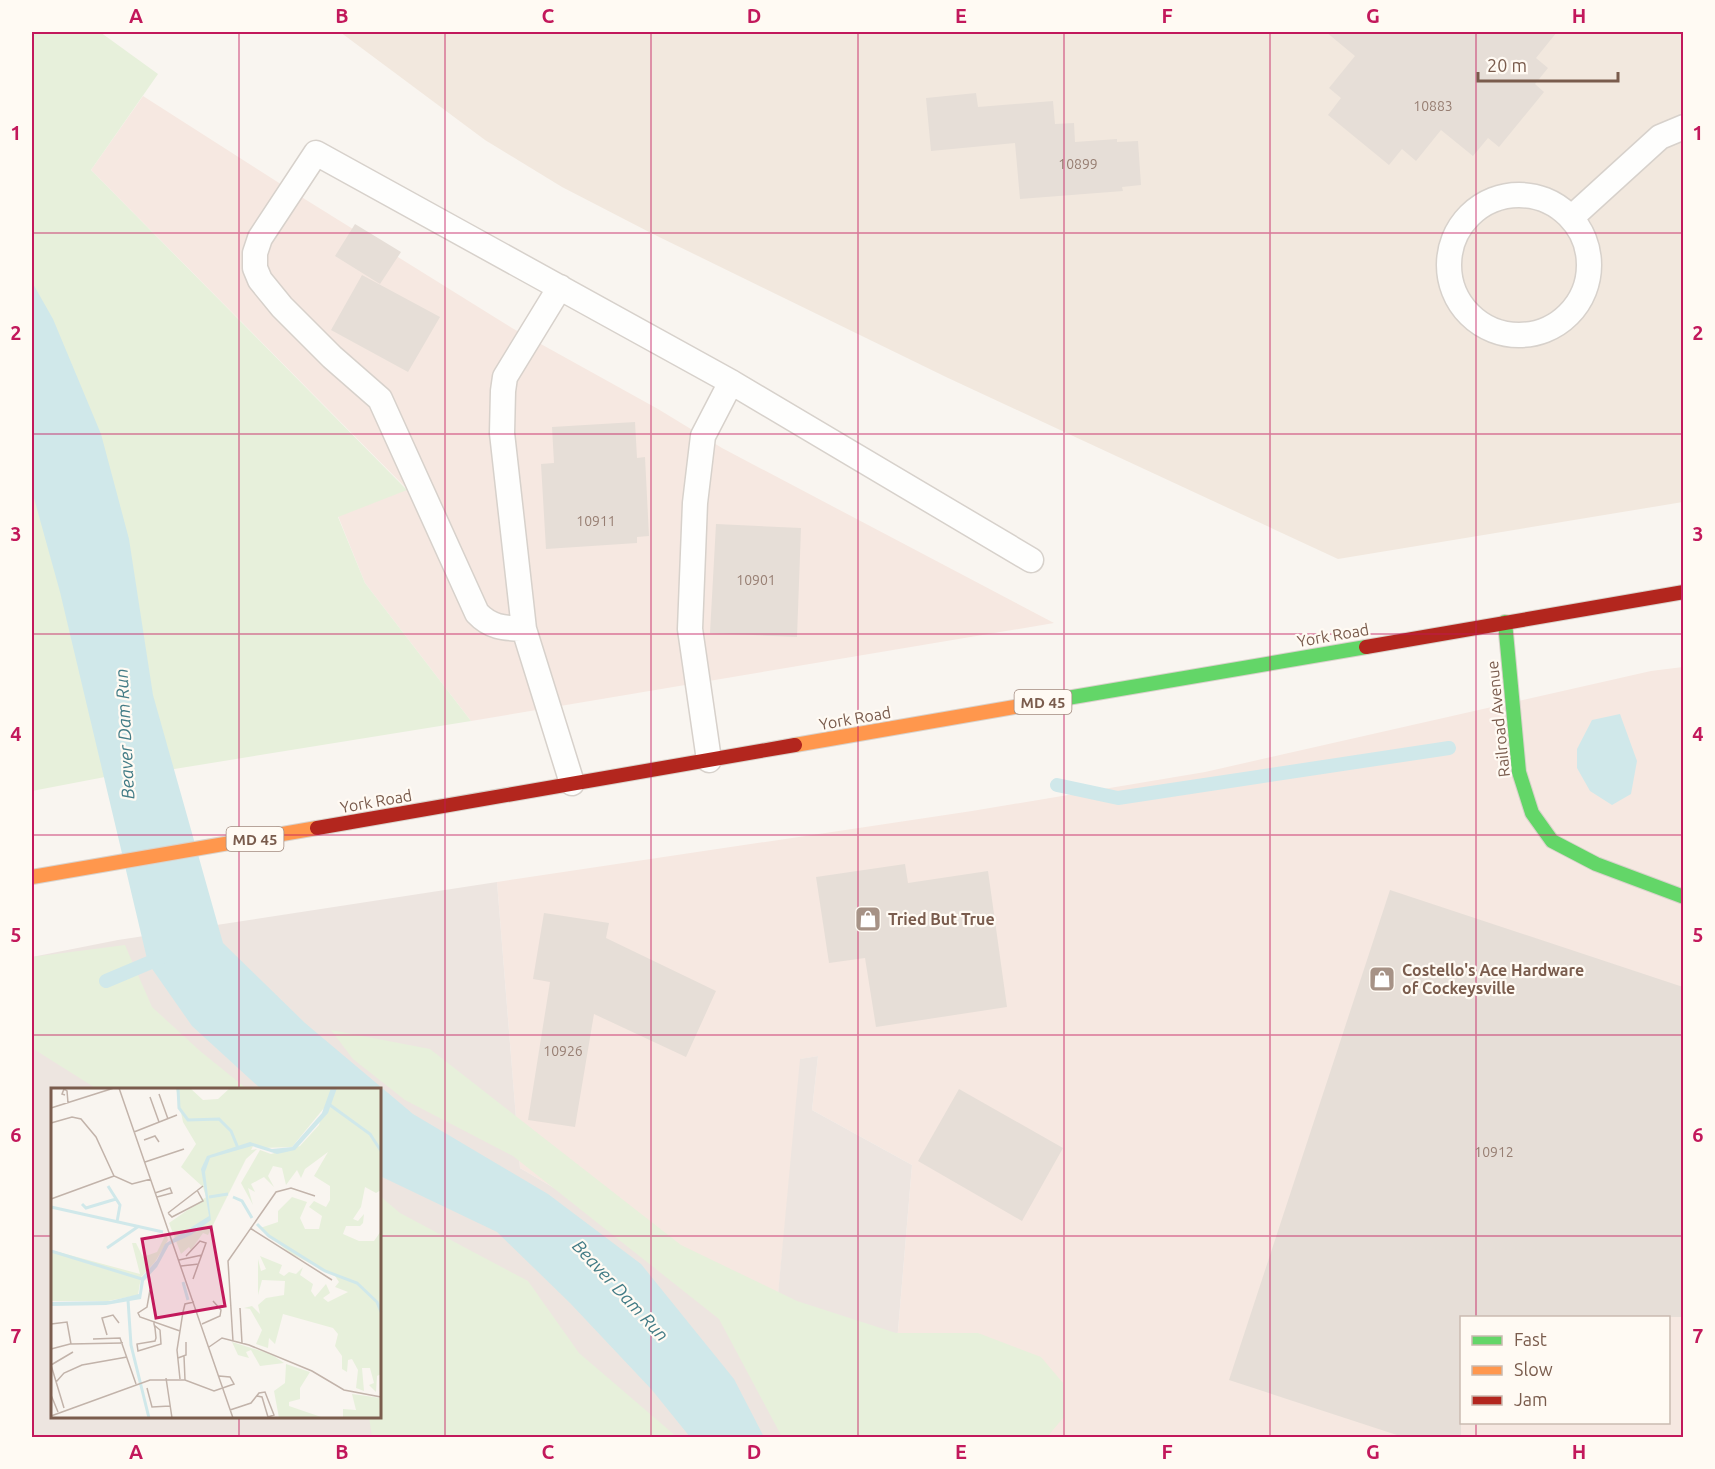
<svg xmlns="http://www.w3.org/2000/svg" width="1715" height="1469" font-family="Ubuntu,sans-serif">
<rect width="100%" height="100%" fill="#f9f5f0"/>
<path fill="#f2e8de" d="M 340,32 L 1683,32 L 1683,502 L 1338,559 L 946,377 L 653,234 L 562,187 L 485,140 Z"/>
<path fill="#f6e8e1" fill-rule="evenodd" d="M 143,96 L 287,188 L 512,328 L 658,409 L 722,448 L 1054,623 L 471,721 L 365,583 L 338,516 L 407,489 L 91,170 Z
M 1683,667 L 1683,1437 L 889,1437 L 912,1165 L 812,1110 L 818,1056 L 801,1059 L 775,1327 L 678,1261 L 520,1168 L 497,882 L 972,811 L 1205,772 L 1651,671 ZM 1462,1318 L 1668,1318 L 1668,1422 L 1462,1422 Z"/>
<path fill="#ede5e0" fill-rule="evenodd" d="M 497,882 L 520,1168 L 678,1261 L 775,1326 L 800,1059 L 818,1056 L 812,1110 L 912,1165 L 889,1437 L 32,1438 L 32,957 L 118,940 ZM 52,1090 L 380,1090 L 380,1416 L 52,1416 Z"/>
<path fill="#e7f0db" d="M 32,32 L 100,32 L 158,74 L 91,170 L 407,490 L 338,517 L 365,583 L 471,721 L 162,771 L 94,730 L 105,777 L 32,791 Z
M 125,945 L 152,1007 L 200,1051 L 247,1089 L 97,1089 L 32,1048 L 32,957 Z
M 331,1030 L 430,1049 L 681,1245 L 797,1301 L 896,1333 L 978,1333 L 1041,1357 L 1063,1383 L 1064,1417 L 1047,1437 L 782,1437 L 719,1319 L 513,1156 L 405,1100 L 353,1059 Z
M 380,1196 L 400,1213 L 528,1281 L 579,1353 L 677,1437 L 372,1437 L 369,1417 L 380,1416 Z"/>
<path fill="#d0e8ea" d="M 32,282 L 53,319 L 101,434 L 129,539 L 153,695 L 223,943 L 305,1023 L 413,1114 L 548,1194 L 641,1264 L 734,1379 L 764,1437 L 690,1437 L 652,1390 L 570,1303 L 497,1232 L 380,1176 L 380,1090 L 261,1089 L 192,1026 L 148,963 L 60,592 L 32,491 Z
M 1620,714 L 1637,761 L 1631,794 L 1612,805 L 1590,791 L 1577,768 L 1577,749 L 1592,720 Z"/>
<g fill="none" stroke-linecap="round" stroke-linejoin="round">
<path stroke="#d0e8ea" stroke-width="14" d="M 1057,785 L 1118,798 L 1449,748
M 106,981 L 163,957"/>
</g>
<path fill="#e6ded7" d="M 1326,32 L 1557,32 L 1536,58 L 1548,68 L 1535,84 L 1544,92 L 1499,147 L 1488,138 L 1473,156 L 1441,130 L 1416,161 L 1402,149 L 1389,165 L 1328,115 L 1341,98 L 1329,88 L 1355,56 Z
M 976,93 L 978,107 L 1053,101 L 1055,124 L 1074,123 L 1075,142 L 1117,139 L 1117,142 L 1138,141 L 1141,185 L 1122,187 L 1123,191 L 1020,199 L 1015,143 L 931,151 L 926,98 Z
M 355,224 L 401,252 L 380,284 L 335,256 Z
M 362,275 L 440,317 L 408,372 L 331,330 Z
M 635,422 L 637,458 L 645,457 L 649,536 L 637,537 L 637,543 L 546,549 L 541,464 L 554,463 L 552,427 Z
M 716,524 L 801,528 L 797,637 L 710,633 Z
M 905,864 L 908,883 L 988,871 L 1007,1007 L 876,1027 L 865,958 L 829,963 L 816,877 Z
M 1390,890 L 1683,987 L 1683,1317 L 1461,1317 L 1461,1437 L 1403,1437 L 1229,1380 Z
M 544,913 L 609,923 L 606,938 L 716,991 L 686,1057 L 594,1014 L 575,1127 L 528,1120 L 550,982 L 533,979 Z
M 959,1089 L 1063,1148 L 1022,1221 L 918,1161 Z"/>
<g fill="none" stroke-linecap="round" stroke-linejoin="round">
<defs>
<path id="lane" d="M1449 265a70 70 0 1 1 140 0a70 70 0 1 1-140 0Z
M 1571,218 L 1660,137 L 1684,127
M 560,287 L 505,377 L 503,391 L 502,433 L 524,629 L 572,783
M 524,629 C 505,628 491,628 477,613 L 380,399 L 332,357 L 282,307 L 260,280 L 255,268 L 255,253 L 260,238 L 316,153 L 731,382 L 1031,560
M 709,760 L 690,629 L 695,503 L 703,436 L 731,382"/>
<path id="fast" d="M 1505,622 L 1519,772 L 1532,813 L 1552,841 L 1596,864 L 1684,897
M 1032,704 L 1366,647"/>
<path id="slow" d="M 795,745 L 1032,704
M 32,877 L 317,828"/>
<path id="jam" d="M 1366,647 L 1684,592
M 317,828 L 795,745"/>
</defs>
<use href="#lane" stroke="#d7d1cb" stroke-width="27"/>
<use href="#fast" stroke="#d9d2cb" stroke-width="16"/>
<use href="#slow" stroke="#d9d2cb" stroke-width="16"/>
<use href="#jam" stroke="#d9d2cb" stroke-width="16"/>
<use href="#lane" stroke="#fefefd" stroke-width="24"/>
<use href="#fast" stroke="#63d668" stroke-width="14"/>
<use href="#slow" stroke="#ff974d" stroke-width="14"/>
<use href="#jam" stroke="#b3261e" stroke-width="14"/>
</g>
<path fill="none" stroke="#c2185b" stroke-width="1.5" stroke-opacity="0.55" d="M 239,32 L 239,1090M 445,32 L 445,1438M 651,32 L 651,1438M 858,32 L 858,1438M 1064,32 L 1064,1438M 1270,32 L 1270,1438M 1476,32 L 1476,1318M 32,233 L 1684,233M 32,434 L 1684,434M 32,634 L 1684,634M 32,835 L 1684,835M 32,1035 L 1684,1035M 32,1236 L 52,1236M 380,1236 L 1684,1236M 239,1416 L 239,1438M 1476,1422 L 1476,1438"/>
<defs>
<symbol id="shop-square" viewBox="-11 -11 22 22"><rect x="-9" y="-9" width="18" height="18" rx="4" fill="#a69286" stroke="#fffaf3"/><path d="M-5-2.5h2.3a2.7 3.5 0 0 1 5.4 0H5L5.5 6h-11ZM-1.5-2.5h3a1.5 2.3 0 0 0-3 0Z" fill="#fff"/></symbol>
</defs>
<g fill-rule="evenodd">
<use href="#shop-square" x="853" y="904" width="30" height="30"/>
<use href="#shop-square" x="1367" y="964" width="30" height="30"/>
</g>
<g text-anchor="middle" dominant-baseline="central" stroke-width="4.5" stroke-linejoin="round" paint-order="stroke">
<g font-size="14" fill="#977e72">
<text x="1433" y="106">10883</text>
<text x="1078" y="164">10899</text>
<text x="596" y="521">10911</text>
<text x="756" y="580">10901</text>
<text x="563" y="1051">10926</text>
<text x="1494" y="1152">10912</text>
</g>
<g fill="#fffaf3" stroke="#a28b7f" stroke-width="1.5">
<rect x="1014.5" y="690" width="57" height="24" rx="4.5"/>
<rect x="226.5" y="827" width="57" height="24" rx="4.5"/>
</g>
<g font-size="15" font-weight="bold" fill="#7a5c4d">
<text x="1043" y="702">MD 45</text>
<text x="255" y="839">MD 45</text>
</g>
<g font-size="16" fill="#7a5c4d" stroke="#fffaf3">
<text transform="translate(1333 635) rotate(-10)">York Road</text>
<text transform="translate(855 718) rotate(-10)">York Road</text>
<text transform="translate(1498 719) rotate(-96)">Railroad Avenue</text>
<text transform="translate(376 801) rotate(-10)">York Road</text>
</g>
<g font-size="16" font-weight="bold" fill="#7a5c4d" stroke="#fffaf3" text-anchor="start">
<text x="888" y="919">Tried But True</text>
<text x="1402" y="970">Costello's Ace Hardware<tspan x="1402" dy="18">of Cockeysville</tspan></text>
</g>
<g font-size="18" font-style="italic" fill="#437c86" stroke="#fffaf3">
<text transform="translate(124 734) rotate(-93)">Beaver Dam Run</text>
<text transform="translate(621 1290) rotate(47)">Beaver Dam Run</text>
</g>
</g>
<g transform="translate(51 1088)">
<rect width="330" height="330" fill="#f9f5f0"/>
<path d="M 125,0 L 139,0 L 152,12 L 167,11 L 179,0 L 330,0 L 330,102 L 325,105 L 314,99 L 310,119 L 302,131 L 307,133 L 313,126 L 312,135 L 309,138 L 295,138 L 292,146 L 308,153 L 323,153 L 330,143 L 330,286 L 326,288 L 325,304 L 318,297 L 323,295 L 319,280 L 311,280 L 313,303 L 305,300 L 307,282 L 301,271 L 297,272 L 296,284 L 291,281 L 291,268 L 284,258 L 287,246 L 282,240 L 232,226 L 224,256 L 218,250 L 217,260 L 205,256 L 211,242 L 199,221 L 193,220 L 201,218 L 209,226 L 207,217 L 215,210 L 233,207 L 234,193 L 211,192 L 207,207 L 207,171 L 210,183 L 215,181 L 209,168 L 231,177 L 228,185 L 233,188 L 238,184 L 245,186 L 252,179 L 249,187 L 262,196 L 260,203 L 264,209 L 275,196 L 279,205 L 272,210 L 277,214 L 297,204 L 284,199 L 288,194 L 284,188 L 239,165 L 209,140 L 227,134 L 227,123 L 241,109 L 256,114 L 249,130 L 254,141 L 268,141 L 271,128 L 258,119 L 263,113 L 275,119 L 279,112 L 279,98 L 263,88 L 277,64 L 254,81 L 250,90 L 246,82 L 235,97 L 231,80 L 222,78 L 217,88 L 223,99 L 213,89 L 200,96 L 204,104 L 197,100 L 202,117 L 190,95 L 209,62 L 220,66 L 249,58 L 268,37 L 273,20 L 241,59 L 211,60 L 203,56 L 200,62 L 206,61 L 195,71 L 157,147 L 152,145 L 140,162 L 138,159 L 130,166 L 118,135 L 161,105 L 155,109 L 152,99 L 130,79 L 145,56 L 132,34 ZM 115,146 L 117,152 L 104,174 L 90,189 L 87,207 L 57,213 L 0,213 L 0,162 L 89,186 L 81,155 L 85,155 L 92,169 L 106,164 ZM 181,254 L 220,266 L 233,275 L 209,278 L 200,262 L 195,264 L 198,270 L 187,267 ZM 235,276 L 259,284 L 249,300 L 249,311 L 238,314 L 238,318 L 273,330 L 228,330 L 223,303 L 234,295 ZM 301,306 L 330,310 L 330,330 L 292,330 L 292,321 L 305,322 Z" fill="#e7f0db"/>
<path d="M 280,0 L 286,0 L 277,25 L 244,62 L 226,66 L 201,58 L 159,70 L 154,84 L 160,132 L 140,147 L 118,157 L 106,179 L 93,193 L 90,211 L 55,217 L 0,218 L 0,214 L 59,213 L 88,206 L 90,190 L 106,172 L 114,156 L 158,128 L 150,81 L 156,68 L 199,54 L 221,61 L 241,59 L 271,25 Z" fill="#d0e8ea"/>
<path fill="none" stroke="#d0e8ea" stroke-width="3" d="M 127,0 L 128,20 L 137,32 L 168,31 L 180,43 L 187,60M 279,17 L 319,46 L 330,63M 57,98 L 69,117 L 66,134M 158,109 L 177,106M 182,109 L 191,113 L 201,130M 31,116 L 35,120 L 65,111M 0,119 L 112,144M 206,136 L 218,148 L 274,183 L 306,195 L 326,214 L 330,224M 56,160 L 88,138M 0,163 L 91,191M 132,194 L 137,212M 77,212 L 80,257 L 98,330"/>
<path fill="none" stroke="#c2b3aa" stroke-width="1.5" d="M 68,0 L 182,330M 108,6 L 117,31M 14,7 L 11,6 L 13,1 L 16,3 L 17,15M 99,9 L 108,34M 0,20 L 63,0M 0,35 L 21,29 L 30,31 L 45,49 L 63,88 L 81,96 L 100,91M 83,44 L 126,27M 93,52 L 104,48 L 108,54M 94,74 L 133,61M 104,105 L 119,100 L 121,105 L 106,109M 0,111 L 63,88M 117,125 L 121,129 L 152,113 L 146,102M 117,125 L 152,98M 199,140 L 281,192M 135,168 L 149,153 L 155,155 L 142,191M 128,172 L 151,167M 130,178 L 148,176M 99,202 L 96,219 L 87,225 L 89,229 L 129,243M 189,220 L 191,255M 103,233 L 103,236 L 104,240 L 105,250 L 104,253 L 86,256 L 87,263 L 110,256 L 109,242 L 103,237M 0,236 L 16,234 L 20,256M 151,236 L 169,228 L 170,222 L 162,213M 56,247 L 51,230 L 62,227 L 68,235M 42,251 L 69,250 L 85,296M 182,253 L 177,173 L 225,104 L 240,100 L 264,108M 158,259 L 171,250 L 198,257 L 261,283 L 293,302 L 330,309M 0,261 L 19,256 L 72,255M 133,268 L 134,292M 127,270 L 135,267 L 135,254M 0,277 L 13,320M 0,277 L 22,264M 115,290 L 121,330M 129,291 L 126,262 L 132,224 L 134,216 L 143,214M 5,294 L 13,285 L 31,277 L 76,269M 96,300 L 101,319 L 119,318M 0,307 L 7,324M 179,322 L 200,315 L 208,305 L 214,304 L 223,327 L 217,329 L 211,309 L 206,308M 0,328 L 99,292 L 134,292 L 163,303 L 183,296 L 179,289 L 168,288"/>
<path fill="#c2185b" fill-opacity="0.15" stroke="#c2185b" stroke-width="3" d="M 160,139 L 174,218 L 105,230 L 91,151 Z"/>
<rect width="330" height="330" fill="none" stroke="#7a5c4d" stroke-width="3"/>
</g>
<rect width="1715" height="1469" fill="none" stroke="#fffaf3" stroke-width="66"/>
<rect x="1460" y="1316" width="210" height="108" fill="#fffaf3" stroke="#cabbb1" stroke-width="1.5"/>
<rect x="1472" y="1336" width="30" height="9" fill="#63d668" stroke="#cabbb1" stroke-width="1.5"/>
<text x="1514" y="1346" font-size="18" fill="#7a5c4d">Fast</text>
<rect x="1472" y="1366" width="30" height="9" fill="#ff974d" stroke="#cabbb1" stroke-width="1.5"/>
<text x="1514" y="1376" font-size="18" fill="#7a5c4d">Slow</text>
<rect x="1472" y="1396" width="30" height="9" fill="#b3261e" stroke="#cabbb1" stroke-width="1.5"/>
<text x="1514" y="1406" font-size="18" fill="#7a5c4d">Jam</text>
<path d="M1478 72v9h140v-9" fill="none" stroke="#7a5c4d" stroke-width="3"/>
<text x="1487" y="72" font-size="18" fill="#7a5c4d" stroke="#fffaf3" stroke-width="4.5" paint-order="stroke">20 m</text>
<rect x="33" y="33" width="1649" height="1403" fill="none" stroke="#c2185b" stroke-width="2"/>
<g font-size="20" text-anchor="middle" font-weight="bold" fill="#c2185b">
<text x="136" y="23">A</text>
<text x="342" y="23">B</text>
<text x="548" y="23">C</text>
<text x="754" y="23">D</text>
<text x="961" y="23">E</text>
<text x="1167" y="23">F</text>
<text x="1373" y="23">G</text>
<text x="1579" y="23">H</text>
<text x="16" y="140">1</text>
<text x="1698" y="140">1</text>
<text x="16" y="340">2</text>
<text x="1698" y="340">2</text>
<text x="16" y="541">3</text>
<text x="1698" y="541">3</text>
<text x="16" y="741">4</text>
<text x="1698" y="741">4</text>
<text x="16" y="942">5</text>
<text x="1698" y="942">5</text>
<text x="16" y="1142">6</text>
<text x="1698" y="1142">6</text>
<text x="16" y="1343">7</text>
<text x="1698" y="1343">7</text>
<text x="136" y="1459">A</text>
<text x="342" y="1459">B</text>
<text x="548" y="1459">C</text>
<text x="754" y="1459">D</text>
<text x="961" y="1459">E</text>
<text x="1167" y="1459">F</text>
<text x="1373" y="1459">G</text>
<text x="1579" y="1459">H</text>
</g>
</svg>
